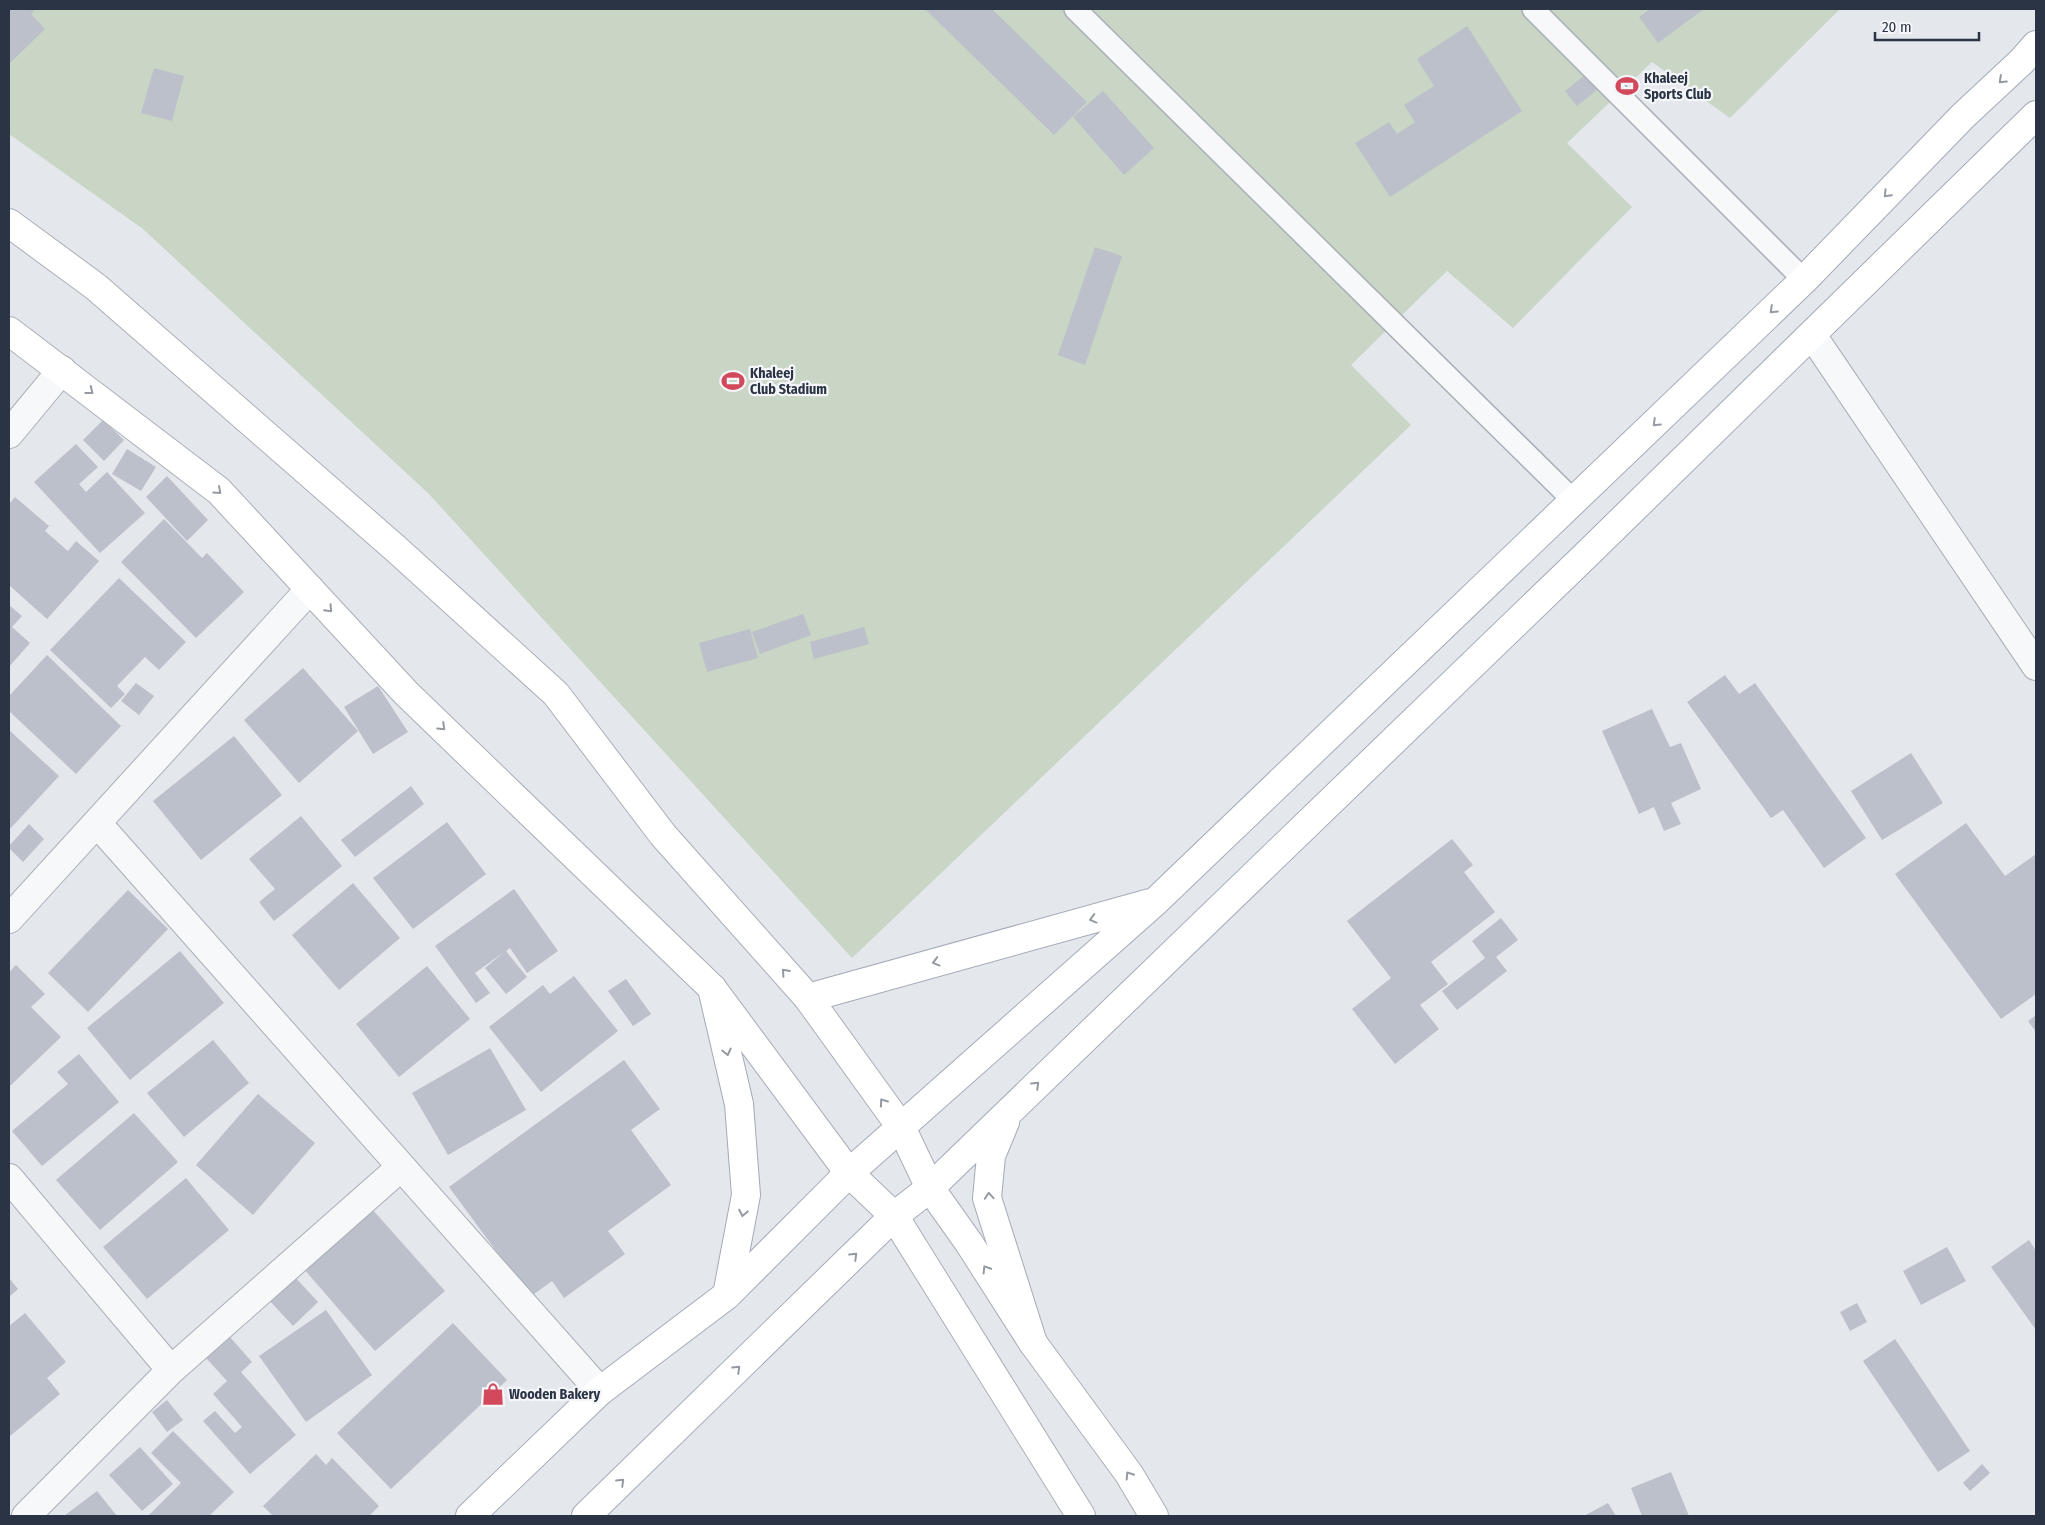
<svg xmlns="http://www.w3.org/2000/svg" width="2045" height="1525" font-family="'Fira Sans Condensed',sans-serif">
<rect width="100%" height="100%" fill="#e4e7ec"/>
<path fill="#c9d6c5" d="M 9,9 L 1840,9 L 1730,118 L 1652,62 L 1567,143 L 1632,207 L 1513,328 L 1447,271 L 1351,365 L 1411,425 L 852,958 L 429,494 L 143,229 L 9,134 Z"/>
<path fill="#bbc0ca" d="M 9,9 L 36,9 L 31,14 L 45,29 L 9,64 Z
M 925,9 L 992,9 L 1087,102 L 1054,135 Z
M 1650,9 L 1704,9 L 1658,43 L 1639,17 Z
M 1467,26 L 1522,111 L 1390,197 L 1355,143 L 1389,122 L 1397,134 L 1415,122 L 1404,105 L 1434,86 L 1417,59 Z
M 1595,67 L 1607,82 L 1577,106 L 1565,91 Z
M 154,68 L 184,76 L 172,121 L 141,113 Z
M 1103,91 L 1154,148 L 1124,175 L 1073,117 Z
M 1095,247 L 1122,256 L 1085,365 L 1058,355 Z
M 103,420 L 124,440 L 104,461 L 83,440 Z
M 76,444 L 98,467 L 79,484 L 86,492 L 107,472 L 145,513 L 100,553 L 34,482 Z
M 127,449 L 156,467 L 141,491 L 112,474 Z
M 167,476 L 208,520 L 187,541 L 146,497 Z
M 15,497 L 49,526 L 45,531 L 68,551 L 76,541 L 99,561 L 47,619 L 9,585 L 9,504 Z
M 164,519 L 202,558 L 207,553 L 244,592 L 196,638 L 121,562 Z
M 119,578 L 186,642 L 159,670 L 145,657 L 117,686 L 125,694 L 111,708 L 50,650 Z
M 9,605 L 22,616 L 12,627 L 30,643 L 9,667 Z
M 803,614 L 811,635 L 760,654 L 752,632 Z
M 864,627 L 869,644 L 814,659 L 810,642 Z
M 750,629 L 758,658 L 707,672 L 699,643 Z
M 47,655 L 121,726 L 76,774 L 9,711 L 9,696 Z
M 303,668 L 358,731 L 299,783 L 244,720 Z
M 1725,675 L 1739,694 L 1755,683 L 1866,838 L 1824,868 L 1783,810 L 1771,818 L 1687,702 Z
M 136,683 L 154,696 L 139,715 L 121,701 Z
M 378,686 L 408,732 L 373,754 L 344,707 Z
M 1652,709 L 1670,747 L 1681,743 L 1701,789 L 1671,803 L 1681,824 L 1664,831 L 1654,807 L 1639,814 L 1602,731 Z
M 9,730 L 59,776 L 9,830 Z
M 234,736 L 282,795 L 201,860 L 153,801 Z
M 1911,753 L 1943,803 L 1882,840 L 1851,791 Z
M 411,786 L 424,804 L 355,857 L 341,840 Z
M 301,816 L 342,866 L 274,921 L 259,902 L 275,889 L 249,859 Z
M 447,822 L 486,874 L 413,929 L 373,878 Z
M 1966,823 L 2005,876 L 2036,854 L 2036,994 L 2001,1019 L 1895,874 Z
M 29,824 L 44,839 L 23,862 L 9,848 L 9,846 Z
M 1452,839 L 1473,865 L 1464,872 L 1495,912 L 1431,962 L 1448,984 L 1420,1005 L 1439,1029 L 1395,1064 L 1352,1009 L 1391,978 L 1347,921 Z
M 353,883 L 400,938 L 339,990 L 292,935 Z
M 514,889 L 558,951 L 527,973 L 510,948 L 506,951 L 527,977 L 506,994 L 485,968 L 504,952 L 475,973 L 490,993 L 476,1003 L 435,946 Z
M 128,890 L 168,929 L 88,1012 L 48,973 Z
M 1501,918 L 1518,940 L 1496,957 L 1507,971 L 1457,1010 L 1442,991 L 1485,958 L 1472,941 Z
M 180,951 L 224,1003 L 130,1080 L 87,1028 Z
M 16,965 L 45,994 L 31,1007 L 61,1037 L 9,1087 L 9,972 Z
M 427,966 L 470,1019 L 399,1077 L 356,1024 Z
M 574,976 L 618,1031 L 541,1092 L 489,1027 L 543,985 L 550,994 Z
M 626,979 L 651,1014 L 633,1026 L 608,991 Z
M 2036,1015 L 2036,1032 L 2028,1021 Z
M 213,1040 L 249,1083 L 184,1137 L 147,1093 Z
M 490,1048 L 526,1110 L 448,1155 L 412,1093 Z
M 79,1054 L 119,1102 L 42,1166 L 12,1131 L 68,1084 L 57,1072 Z
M 624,1060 L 660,1109 L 631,1130 L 671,1185 L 608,1231 L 625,1254 L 564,1298 L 552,1281 L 530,1297 L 449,1187 Z
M 258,1094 L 315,1143 L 253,1215 L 196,1165 Z
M 134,1113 L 178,1162 L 100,1230 L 56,1180 Z
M 186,1178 L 229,1230 L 147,1299 L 103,1247 Z
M 372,1209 L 445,1291 L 375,1351 L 303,1268 Z
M 2029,1240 L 2036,1251 L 2036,1330 L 1991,1267 Z
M 1947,1247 L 1966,1281 L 1921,1305 L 1903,1271 Z
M 294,1276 L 318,1302 L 293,1326 L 269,1300 Z
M 9,1278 L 18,1289 L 9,1297 Z
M 1857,1303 L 1867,1322 L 1850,1331 L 1840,1312 Z
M 326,1310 L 372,1375 L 306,1422 L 259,1356 Z
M 25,1313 L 66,1362 L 47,1378 L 60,1394 L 9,1437 L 9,1326 Z
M 453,1323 L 507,1380 L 391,1489 L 337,1433 Z
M 230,1337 L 252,1362 L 241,1372 L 296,1435 L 250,1474 L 203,1421 L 215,1411 L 235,1433 L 242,1427 L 213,1394 L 227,1381 L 206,1358 Z
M 1895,1339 L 1970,1451 L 1938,1472 L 1863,1361 Z
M 167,1400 L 183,1420 L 167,1432 L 152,1412 Z
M 173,1431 L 234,1492 L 209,1516 L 148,1516 L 181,1483 L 151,1453 Z
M 140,1447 L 173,1484 L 142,1511 L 109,1475 Z
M 316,1454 L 326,1465 L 332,1458 L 379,1506 L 369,1516 L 273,1516 L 263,1506 Z
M 1982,1464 L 1990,1473 L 1970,1491 L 1963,1483 Z
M 1671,1472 L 1689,1516 L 1642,1516 L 1631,1488 Z
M 97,1491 L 117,1516 L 64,1516 Z
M 1608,1503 L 1616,1516 L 1584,1516 Z"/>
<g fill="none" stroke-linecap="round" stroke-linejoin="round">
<defs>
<path id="lane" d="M 1075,9 L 1574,501
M 1533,9 L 1804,280"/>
<path id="street" d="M 1812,335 L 2036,666
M 9,434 L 62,370
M 97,823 L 600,1391
M 9,919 L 310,589
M 9,1178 L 171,1370 L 26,1516
M 171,1370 L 401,1167"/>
<path id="secondary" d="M 9,223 L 96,287 L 395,548 L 556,694 L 663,835 L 808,998 L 901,1127 L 930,1188 L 969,1243 L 1033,1343 L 1129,1474 L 1154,1516
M 9,331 L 219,491 L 406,693 L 712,988 L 849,1173 L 894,1216 L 1081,1516"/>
<path id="primary" d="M 712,988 L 739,1104 L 746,1195 L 727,1295
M 808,998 L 1150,903
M 1005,1122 L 991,1156 L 987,1198 L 1033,1343
M 470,1516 L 600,1391 L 727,1295 L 849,1173 L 1156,901 L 1804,280 L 1963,116 L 2022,61 L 2036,45
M 586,1516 L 894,1216 L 930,1188 L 1583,558 L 2036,115"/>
</defs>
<use href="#lane" stroke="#a9aeb7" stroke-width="24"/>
<use href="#street" stroke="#a9aeb7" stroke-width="30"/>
<use href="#secondary" stroke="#a9aeb7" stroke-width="30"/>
<use href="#primary" stroke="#a3abb8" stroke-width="30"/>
<use href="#lane" stroke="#f7f8fa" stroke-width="21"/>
<use href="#street" stroke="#f7f8fa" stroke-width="28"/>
<use href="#secondary" stroke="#fff" stroke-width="28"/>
<use href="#primary" stroke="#fff" stroke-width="28"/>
</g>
<defs><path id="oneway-chevron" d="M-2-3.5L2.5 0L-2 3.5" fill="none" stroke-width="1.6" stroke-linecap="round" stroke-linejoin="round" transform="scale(1.25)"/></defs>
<g stroke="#959aa2">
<use href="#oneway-chevron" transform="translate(2002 80) rotate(137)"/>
<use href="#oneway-chevron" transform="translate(1887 194) rotate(134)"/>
<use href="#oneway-chevron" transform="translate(1773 310) rotate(136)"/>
<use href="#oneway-chevron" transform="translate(90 391) rotate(38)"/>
<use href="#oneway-chevron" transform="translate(1656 423) rotate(136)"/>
<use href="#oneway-chevron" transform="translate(218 491) rotate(42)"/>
<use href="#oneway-chevron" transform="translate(329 609) rotate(47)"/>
<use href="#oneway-chevron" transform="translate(442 727) rotate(44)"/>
<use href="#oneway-chevron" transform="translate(1093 919) rotate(165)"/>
<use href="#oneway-chevron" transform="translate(936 962) rotate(165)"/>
<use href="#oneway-chevron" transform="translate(785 972) rotate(-132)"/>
<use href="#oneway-chevron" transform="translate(727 1052) rotate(77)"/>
<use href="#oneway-chevron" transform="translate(1036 1085) rotate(-44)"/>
<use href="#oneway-chevron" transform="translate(883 1102) rotate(-126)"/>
<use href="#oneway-chevron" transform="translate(989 1196) rotate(-94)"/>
<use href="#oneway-chevron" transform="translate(743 1213) rotate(101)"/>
<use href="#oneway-chevron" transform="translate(854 1256) rotate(-44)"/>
<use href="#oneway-chevron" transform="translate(986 1269) rotate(-122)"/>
<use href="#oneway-chevron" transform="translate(737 1369) rotate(-44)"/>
<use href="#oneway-chevron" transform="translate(1129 1475) rotate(-123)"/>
<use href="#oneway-chevron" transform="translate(621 1482) rotate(-44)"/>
</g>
<defs>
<symbol id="stadium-bare" viewBox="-9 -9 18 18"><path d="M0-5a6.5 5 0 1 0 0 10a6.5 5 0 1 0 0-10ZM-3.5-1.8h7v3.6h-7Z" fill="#d1495b" stroke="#f4f6f9" stroke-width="2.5" paint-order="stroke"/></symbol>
<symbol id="shop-bare" viewBox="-9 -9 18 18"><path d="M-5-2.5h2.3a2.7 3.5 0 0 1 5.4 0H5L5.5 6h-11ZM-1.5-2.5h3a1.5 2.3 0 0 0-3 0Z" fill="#d1495b" stroke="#f4f6f9" stroke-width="2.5" paint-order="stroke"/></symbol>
</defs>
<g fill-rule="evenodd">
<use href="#stadium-bare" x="1611" y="70" width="32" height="32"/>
<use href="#stadium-bare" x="717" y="365" width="32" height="32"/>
<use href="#shop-bare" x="477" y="1378" width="32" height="32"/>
</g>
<g text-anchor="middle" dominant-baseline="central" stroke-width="4.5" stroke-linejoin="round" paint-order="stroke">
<g font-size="14" font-weight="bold" fill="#2b3445" stroke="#f4f6f9" text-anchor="start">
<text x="1644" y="78">Khaleej<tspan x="1644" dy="16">Sports Club</tspan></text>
<text x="750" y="373">Khaleej<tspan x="750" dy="16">Club Stadium</tspan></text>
<text x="509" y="1394">Wooden Bakery</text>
</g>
</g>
<rect width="2045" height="1525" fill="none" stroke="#2b3445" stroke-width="20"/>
<path d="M1875 32v8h104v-8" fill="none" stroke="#2b3445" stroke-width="2.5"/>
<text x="1882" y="32" font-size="15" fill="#2b3445" stroke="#f4f6f9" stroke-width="4" paint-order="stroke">20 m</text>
</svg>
